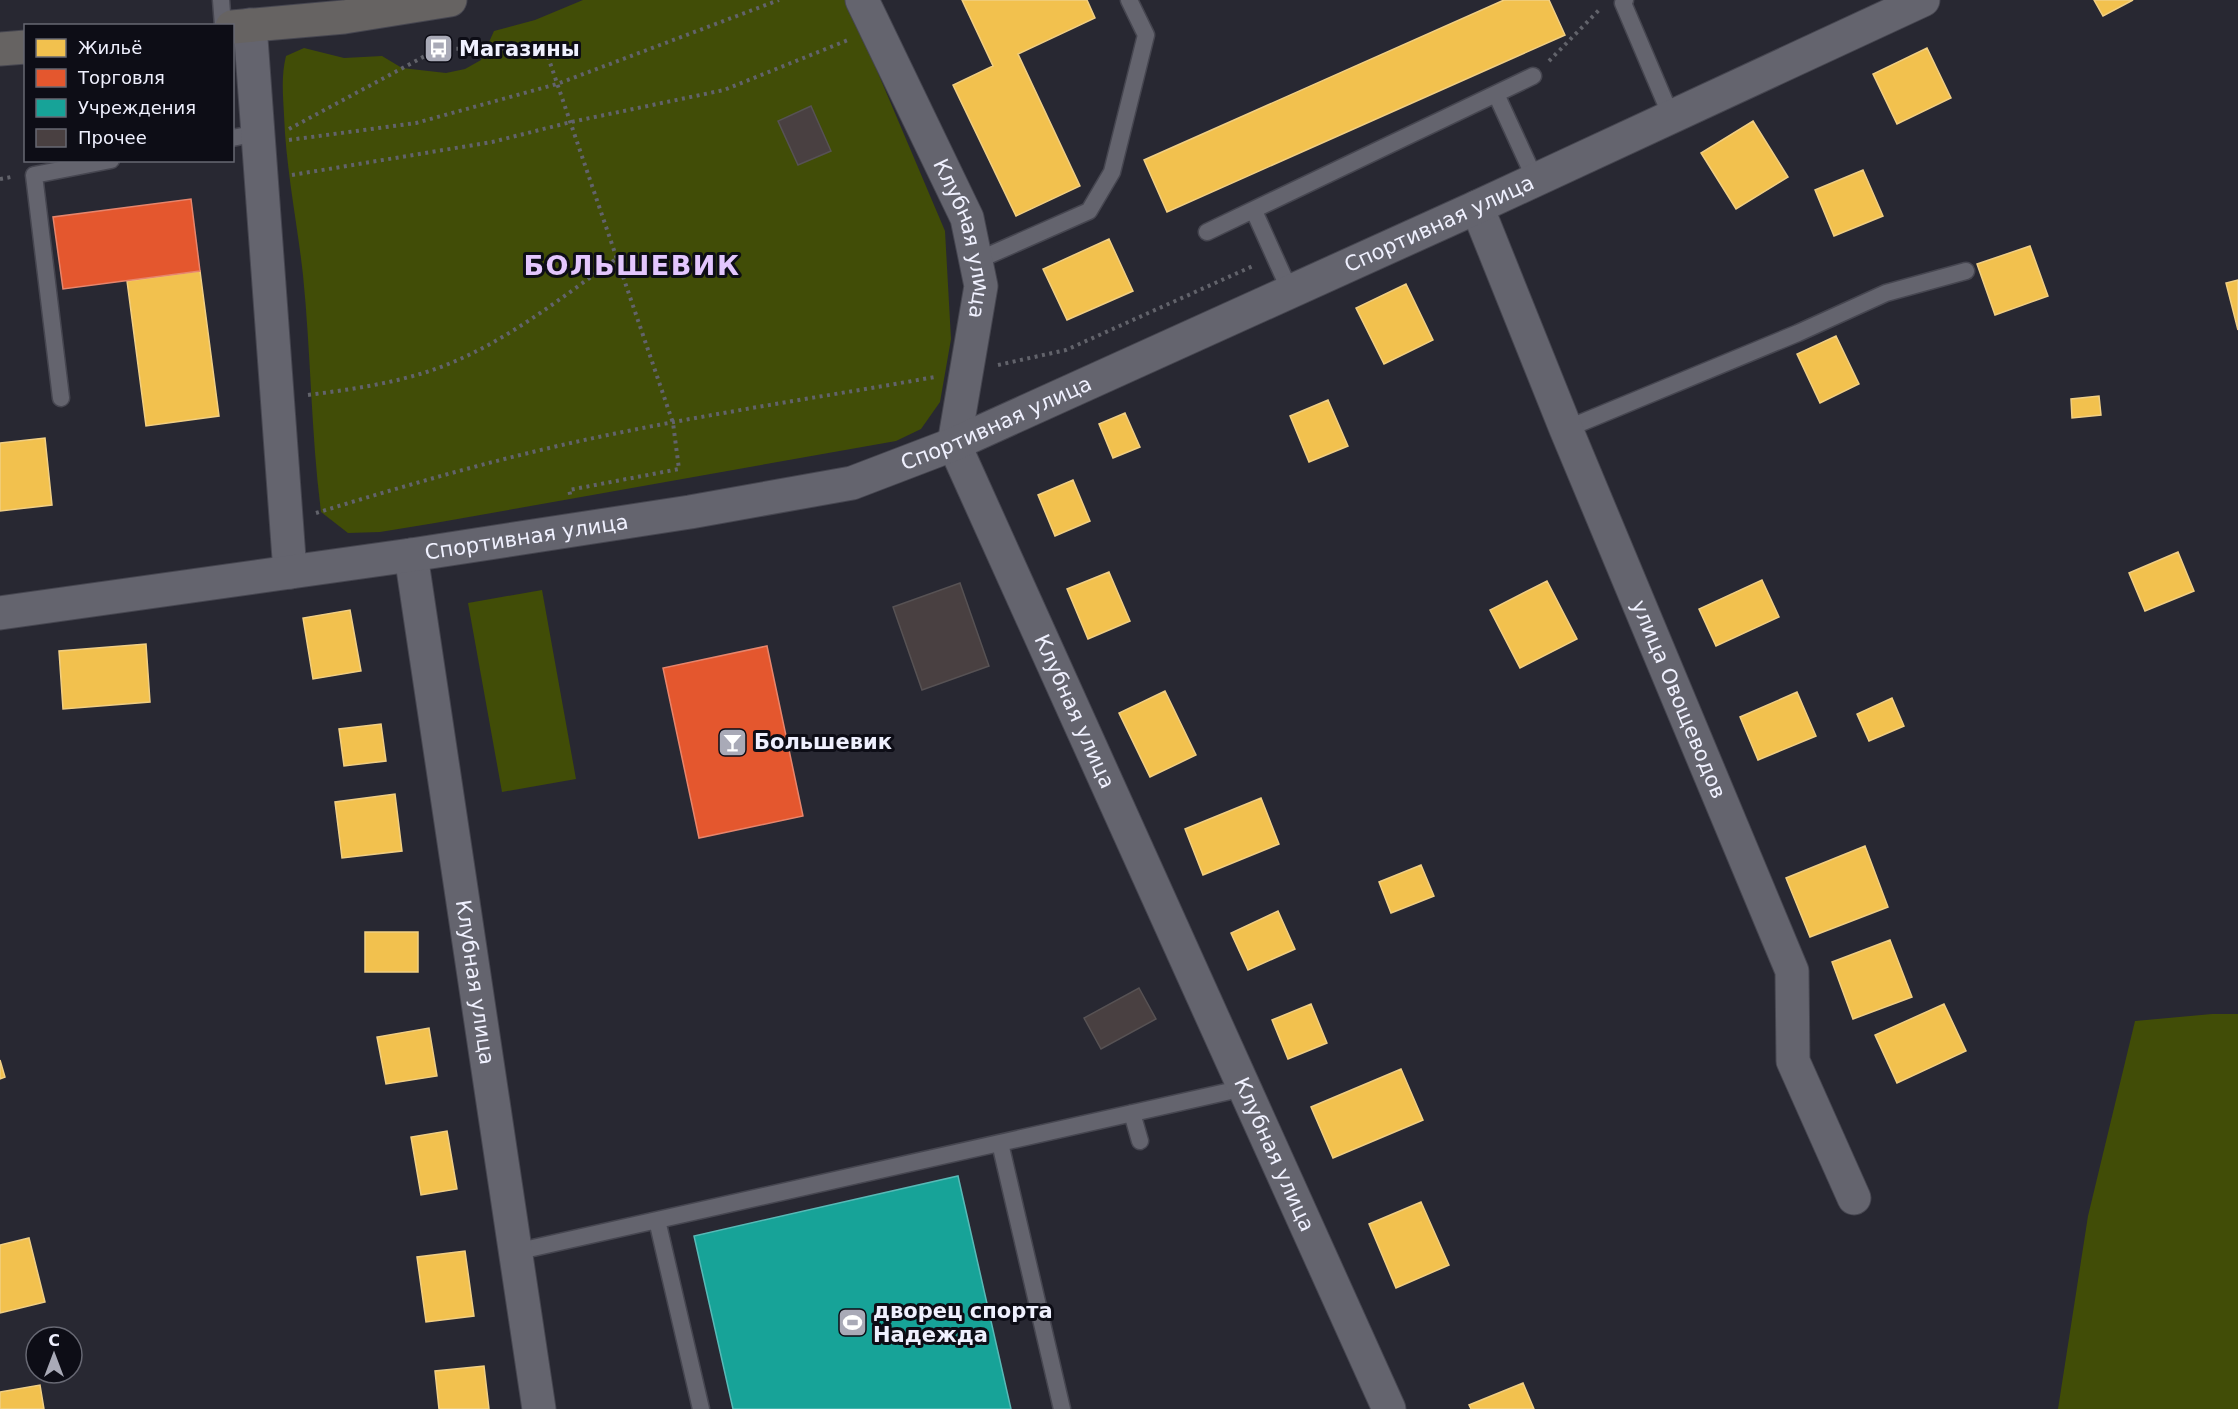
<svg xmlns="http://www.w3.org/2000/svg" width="2238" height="1409" font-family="'DejaVu Sans',sans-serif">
<rect width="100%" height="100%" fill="#282832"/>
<path fill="#414d07" d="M 583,0 L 847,0 L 945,231 L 951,339 L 940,402 L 921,429 L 896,441 L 435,523 L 380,532 L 348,533 L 321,512 C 311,433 311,354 303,275 C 297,221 286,169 284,115 C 283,95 281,76 286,56 L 304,48 L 344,58 L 382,56 L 402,68 L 446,73 L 465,69 L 481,60 L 494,31 L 535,20 Z
M 542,590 L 576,779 L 502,792 L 468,603 Z
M 2212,1014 L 2238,1014 L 2238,1409 L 2058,1409 L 2088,1216 L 2135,1021 Z"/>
<path fill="#f2c14e" stroke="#f1cf83" stroke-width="1.5" d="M 962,0 L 1087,0 L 1095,18 L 1018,54 L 1080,186 L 1016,216 L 953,85 L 993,66 Z
M 1504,0 L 1549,0 L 1565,35 L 1167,212 L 1144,160 Z
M 2094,0 L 2133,0 L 2103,16 Z
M 1927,48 L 1951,98 L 1897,124 L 1873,74 Z
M 1753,121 L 1788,177 L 1736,209 L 1701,153 Z
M 1863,170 L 1883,216 L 1834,236 L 1815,190 Z
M 1109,239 L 1133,291 L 1067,320 L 1043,269 Z
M 2030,246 L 2048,296 L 1995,315 L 1977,264 Z
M 200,271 L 219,416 L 146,426 L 127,281 Z
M 2238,280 L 2238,330 L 2226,283 Z
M 1406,284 L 1433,340 L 1384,364 L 1356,308 Z
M 1836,336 L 1859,384 L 1820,403 L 1797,354 Z
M 2099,396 L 2101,415 L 2072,418 L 2071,399 Z
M 1328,400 L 1348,446 L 1309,462 L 1290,416 Z
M 1125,413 L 1140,447 L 1113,458 L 1099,424 Z
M 45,438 L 52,505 L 0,511 L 0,443 Z
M 1073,480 L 1090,521 L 1055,536 L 1038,495 Z
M 2178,552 L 2194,591 L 2145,611 L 2129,573 Z
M 1109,572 L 1130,621 L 1088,639 L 1067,589 Z
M 1762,580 L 1779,617 L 1716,646 L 1699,609 Z
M 1547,581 L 1577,639 L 1520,668 L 1490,610 Z
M 350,610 L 361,671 L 313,679 L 303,618 Z
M 146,644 L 150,702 L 63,709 L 59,651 Z
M 1165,691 L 1196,755 L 1150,777 L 1119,713 Z
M 1797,692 L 1816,736 L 1758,760 L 1740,717 Z
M 1892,698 L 1904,726 L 1869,741 L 1857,714 Z
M 381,724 L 386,761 L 344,766 L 339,729 Z
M 395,794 L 402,851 L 342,858 L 335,802 Z
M 1261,798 L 1279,844 L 1203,875 L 1185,829 Z
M 1865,846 L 1888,907 L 1810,937 L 1786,878 Z
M 1421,865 L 1434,896 L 1391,913 L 1379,882 Z
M 1278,911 L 1295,949 L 1248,970 L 1231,933 Z
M 365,932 L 418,932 L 418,972 L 365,972 Z
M 1890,940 L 1912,997 L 1853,1019 L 1832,962 Z
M 1311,1004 L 1327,1043 L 1288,1059 L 1272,1020 Z
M 1944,1004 L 1966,1051 L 1897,1083 L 1875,1035 Z
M 429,1028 L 437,1076 L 386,1084 L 377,1037 Z
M 0,1060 L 5,1077 L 0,1079 Z
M 1401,1069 L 1423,1120 L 1333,1158 L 1311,1107 Z
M 447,1131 L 457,1189 L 421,1195 L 411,1137 Z
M 1421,1202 L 1449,1265 L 1396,1288 L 1369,1224 Z
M 29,1238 L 45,1302 L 0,1313 L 0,1245 Z
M 465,1251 L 474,1316 L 426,1322 L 417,1257 Z
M 484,1366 L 489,1409 L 439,1409 L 435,1371 Z
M 1523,1383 L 1534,1409 L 1471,1409 L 1469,1405 Z
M 40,1385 L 44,1409 L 0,1409 L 0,1392 Z"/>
<path fill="#e4572e" stroke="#e7856c" stroke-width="1.5" d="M 191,199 L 200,271 L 63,289 L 53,217 Z
M 767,646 L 803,816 L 699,838 L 663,668 Z"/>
<path fill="#17a398" stroke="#58bab7" stroke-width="1.5" d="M 958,1176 L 1011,1409 L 733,1409 L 694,1236 Z"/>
<path fill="#494041" stroke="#575254" stroke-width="1.5" d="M 811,106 L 831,151 L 798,165 L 778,121 Z
M 960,583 L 989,666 L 922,690 L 893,607 Z
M 1139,988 L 1156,1019 L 1101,1049 L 1084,1018 Z"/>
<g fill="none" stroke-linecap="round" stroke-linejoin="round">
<defs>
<path id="lane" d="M 221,0 L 223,26
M 1625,0 L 1623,3 L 1671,116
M 1496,94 L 1535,179
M 232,138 L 258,133
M 1254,211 L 1290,291
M 1207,232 L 1533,76
M 976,261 L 1089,211 L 1112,172 L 1146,35 L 1129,0
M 61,398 L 34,175 L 111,160
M 1566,429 L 1798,333 L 1886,293 L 1966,271
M 1132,1113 L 1140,1141
M 1000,1143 L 1062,1409
M 657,1220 L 701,1409
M 515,1252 L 1244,1088"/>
<g id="street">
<path id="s1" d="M 862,0 L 967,218 L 981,286 L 954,444 L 1389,1409"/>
<path d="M 250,25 L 290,572"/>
<path id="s2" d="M 1477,207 L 1566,429 L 1792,971 L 1793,1061 L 1854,1198"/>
<path id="s3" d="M 411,555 L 539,1409"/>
<path id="s4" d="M 0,613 L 411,555 L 690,512 L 852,483 L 954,444 L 1477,207 L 1923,0"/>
</g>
<path id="primary" d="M 232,27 L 344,17 L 450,0
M 0,49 L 26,47"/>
</defs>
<use href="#lane" stroke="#464650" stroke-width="19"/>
<use href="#street" stroke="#464650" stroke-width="35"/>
<use href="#primary" stroke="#464650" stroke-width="35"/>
<path stroke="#62636b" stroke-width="4" stroke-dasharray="3 4.5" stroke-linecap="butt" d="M 1549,61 L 1600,9
M 289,129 L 438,49 L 545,48 L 673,423 L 679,469 L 569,490 L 571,498
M 289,140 L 416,123 L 557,84 L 779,0
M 292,175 L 492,142 L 571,122 L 724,90 L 848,40
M 0,179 L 11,177
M 998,365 L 1066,350 L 1253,266
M 308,395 C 346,390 383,385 420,374 C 494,352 555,302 616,259
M 316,513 C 397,488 479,464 562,445 C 685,417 810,399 935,377"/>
<use href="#lane" stroke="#64646e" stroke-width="16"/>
<use href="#street" stroke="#64646e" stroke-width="33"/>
<use href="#primary" stroke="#666362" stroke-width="33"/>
</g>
<defs>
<symbol id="bus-square" viewBox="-11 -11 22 22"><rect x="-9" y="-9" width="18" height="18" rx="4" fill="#a9aab7" stroke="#0d0d16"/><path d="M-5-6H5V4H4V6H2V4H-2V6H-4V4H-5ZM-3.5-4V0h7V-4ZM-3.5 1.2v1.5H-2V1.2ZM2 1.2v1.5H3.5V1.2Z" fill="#fff"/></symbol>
<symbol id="bar-square" viewBox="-11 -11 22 22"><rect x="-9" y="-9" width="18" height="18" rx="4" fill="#a9aab7" stroke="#0d0d16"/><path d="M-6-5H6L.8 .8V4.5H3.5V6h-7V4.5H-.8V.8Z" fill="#fff"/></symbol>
<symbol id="stadium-square" viewBox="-11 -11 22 22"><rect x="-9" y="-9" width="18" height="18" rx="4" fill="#a9aab7" stroke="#0d0d16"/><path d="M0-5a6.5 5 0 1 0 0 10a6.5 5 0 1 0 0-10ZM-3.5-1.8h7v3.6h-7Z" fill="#fff"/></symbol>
</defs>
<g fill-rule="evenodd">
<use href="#bus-square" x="422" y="32" width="33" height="33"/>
<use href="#bar-square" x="716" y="726" width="33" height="33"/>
<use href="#stadium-square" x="836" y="1306" width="33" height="33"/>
</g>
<g text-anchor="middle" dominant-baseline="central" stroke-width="6" stroke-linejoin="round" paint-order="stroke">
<g font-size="21" font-weight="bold" fill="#eff0fe" stroke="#0d0d16" text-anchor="start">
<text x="459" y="49">Магазины</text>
<text x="754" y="742">Большевик</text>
<text x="873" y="1311">дворец спорта<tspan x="873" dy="24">Надежда</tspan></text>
</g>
<g font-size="21" fill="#eff0fe" stroke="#0d0d16">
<text stroke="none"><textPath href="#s4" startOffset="1504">Спортивная улица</textPath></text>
<text stroke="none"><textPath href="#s1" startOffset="261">Клубная улица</textPath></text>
<text stroke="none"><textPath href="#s4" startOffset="1018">Спортивная улица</textPath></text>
<text stroke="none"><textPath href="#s4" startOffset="532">Спортивная улица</textPath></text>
<text stroke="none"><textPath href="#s2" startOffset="532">улица Овощеводов</textPath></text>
<text stroke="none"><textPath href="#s1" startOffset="765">Клубная улица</textPath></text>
<text stroke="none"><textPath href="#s3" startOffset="432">Клубная улица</textPath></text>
<text stroke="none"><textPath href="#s1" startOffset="1251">Клубная улица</textPath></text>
</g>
<g font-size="27" font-weight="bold" letter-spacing="1.5" fill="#e3c6fd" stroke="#0d0d16">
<text x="632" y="265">БОЛЬШЕВИК</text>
</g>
</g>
<rect x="24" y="24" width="210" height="138" fill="#0d0d16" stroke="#676873" stroke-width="1.5"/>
<rect x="36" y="39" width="30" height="18" fill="#f2c14e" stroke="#676873" stroke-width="1.5"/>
<text x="78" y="54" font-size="18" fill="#eff0fe">Жильё</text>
<rect x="36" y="69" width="30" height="18" fill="#e4572e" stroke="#676873" stroke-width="1.5"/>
<text x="78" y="84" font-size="18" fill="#eff0fe">Торговля</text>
<rect x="36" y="99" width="30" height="18" fill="#17a398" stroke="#676873" stroke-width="1.5"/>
<text x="78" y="114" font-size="18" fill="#eff0fe">Учреждения</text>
<rect x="36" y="129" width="30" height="18" fill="#494041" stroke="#676873" stroke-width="1.5"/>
<text x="78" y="144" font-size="18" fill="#eff0fe">Прочее</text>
<g transform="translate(54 1355)"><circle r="28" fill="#0d0d16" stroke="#676873" stroke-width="1.5"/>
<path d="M0-4.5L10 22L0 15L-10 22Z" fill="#a9aab7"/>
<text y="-9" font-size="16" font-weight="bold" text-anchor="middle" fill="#eff0fe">С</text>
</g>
</svg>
